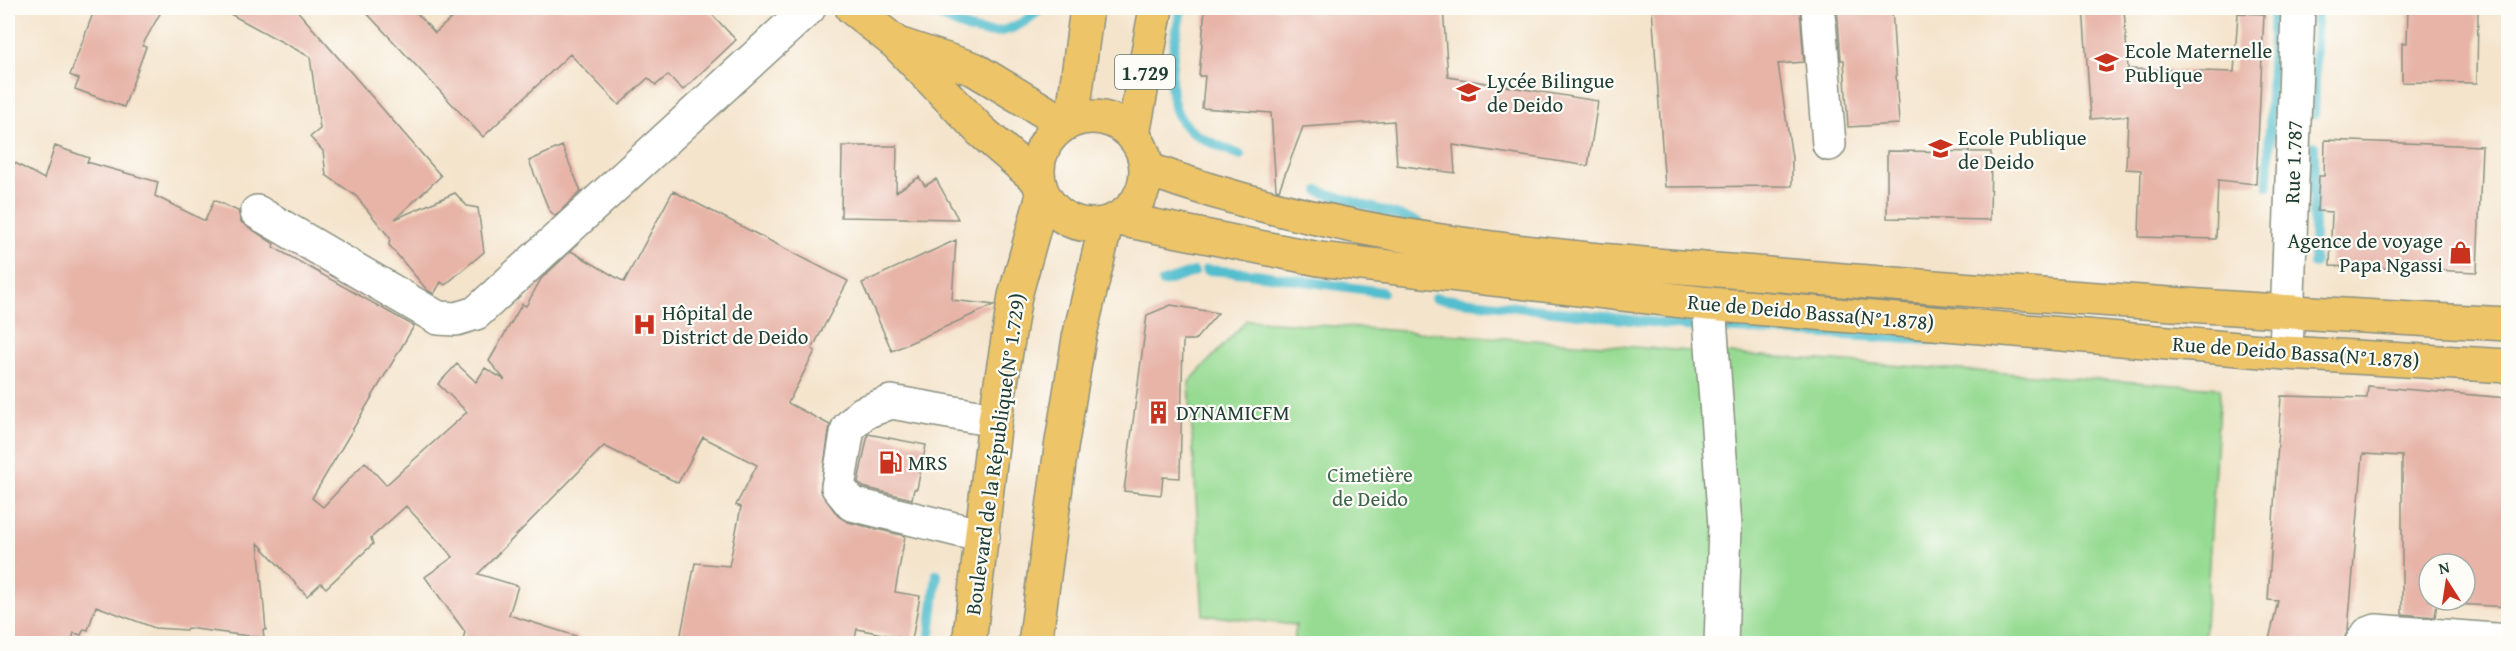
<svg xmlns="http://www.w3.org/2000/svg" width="2516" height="651" font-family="'Gentium Book Plus',serif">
<rect width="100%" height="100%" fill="#fdfcf7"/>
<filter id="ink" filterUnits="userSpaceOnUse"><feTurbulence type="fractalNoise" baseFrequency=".0167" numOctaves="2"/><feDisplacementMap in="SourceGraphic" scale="12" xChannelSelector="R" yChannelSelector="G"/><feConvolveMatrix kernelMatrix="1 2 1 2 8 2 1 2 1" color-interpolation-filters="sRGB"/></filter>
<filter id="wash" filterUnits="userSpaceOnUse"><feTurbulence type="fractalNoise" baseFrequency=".008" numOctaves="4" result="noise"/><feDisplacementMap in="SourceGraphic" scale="24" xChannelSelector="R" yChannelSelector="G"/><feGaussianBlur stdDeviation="1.35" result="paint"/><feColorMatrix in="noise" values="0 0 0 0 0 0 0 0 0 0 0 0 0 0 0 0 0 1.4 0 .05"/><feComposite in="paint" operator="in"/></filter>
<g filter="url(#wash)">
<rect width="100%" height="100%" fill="#f4e4cc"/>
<path fill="#97db93" stroke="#5b8c64" stroke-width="1.5" d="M 1247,320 L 2220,388 L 2204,643 L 1294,643 L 1296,625 L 1203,615 L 1189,382 Z"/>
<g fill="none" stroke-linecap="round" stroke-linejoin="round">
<path stroke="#53bece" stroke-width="10" d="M 927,8 C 969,33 1001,47 1041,8
M 1181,8 C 1175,45 1155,110 1197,135 C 1210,143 1226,149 1240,155
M 2314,114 L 2317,9
M 2314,146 L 2314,264
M 2268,185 L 2274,8
M 1319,191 L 1418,222
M 1206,270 L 1248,273 L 1382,292
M 1163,282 L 1194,272
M 1435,298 L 1694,327
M 1720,328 L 1983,343
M 929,644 L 937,574"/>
</g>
<g id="blocks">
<path fill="#e7b4a7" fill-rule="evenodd" d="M 95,8 L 163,8 L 142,46 L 146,47 L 124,107 L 75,89 L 79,79 L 70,75 Z
M 219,8 L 295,8 L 441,176 L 395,219 L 455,193 L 467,206 L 478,208 L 484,252 L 445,285 L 441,282 L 434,294 L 427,290 L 389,245 L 390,238 L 356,196 L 326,175 L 323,151 L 310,137 L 320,129 L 310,57 Z
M 362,8 L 412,8 L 435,33 L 463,8 L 706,8 L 736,40 L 683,90 L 668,75 L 656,85 L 648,78 L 619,105 L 570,54 L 483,137 Z
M 1205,8 L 1443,8 L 1448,77 L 1598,101 L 1588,166 L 1453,145 L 1455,173 L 1397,165 L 1394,121 L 1303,127 L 1279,190 L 1276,189 L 1271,113 L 1202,108 L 1205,76 L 1199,76 Z
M 1652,8 L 1800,8 L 1804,62 L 1778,64 L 1792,158 L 1792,186 L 1665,187 Z
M 1837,8 L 1892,8 L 1899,124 L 1848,127 L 1844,60 L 1841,60 Z
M 2083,8 L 2124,8 L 2128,69 L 2234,72 L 2238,13 L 2264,14 L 2256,184 L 2218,180 L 2216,239 L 2139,237 L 2141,170 L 2126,169 L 2128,116 L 2091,119 Z
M 2408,8 L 2478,8 L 2477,83 L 2402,82 L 2402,43 L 2407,43 Z
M 2325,140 L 2482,146 L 2477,272 L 2330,266 L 2332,212 L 2317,211 L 2319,176 L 2324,176 Z
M 55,146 L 89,158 L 87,162 L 158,182 L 155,196 L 205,221 L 214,200 L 238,211 L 241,222 L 274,244 L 273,247 L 414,326 L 312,498 L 323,507 L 365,462 L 386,485 L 467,412 L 438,384 L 457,364 L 476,382 L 485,368 L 505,380 L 489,361 L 522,304 L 526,306 L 541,279 L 571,251 L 624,282 L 673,191 L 848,281 L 812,349 L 815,351 L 788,403 L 830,425 L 820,491 L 838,516 L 848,522 L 905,536 L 895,592 L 920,596 L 912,640 L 857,629 L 854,644 L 679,644 L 695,563 L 729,566 L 741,507 L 736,505 L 757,465 L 703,437 L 678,483 L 604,446 L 478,574 L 518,586 L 509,615 L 579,637 L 578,644 L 462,644 L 465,632 L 425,577 L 453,557 L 406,506 L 371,538 L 373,544 L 326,588 L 321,583 L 307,596 L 258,543 L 266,630 L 263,630 L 264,638 L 187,628 L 186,630 L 155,628 L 96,606 L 88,630 L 84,629 L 81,635 L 74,633 L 71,644 L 8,644 L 8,159 L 44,179 Z
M 562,146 L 581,191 L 555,216 L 549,210 L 529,161 Z
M 842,146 L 897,146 L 896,192 L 919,177 L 925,186 L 936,179 L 958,219 L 841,217 Z
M 1887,151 L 1991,152 L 1990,220 L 1887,218 Z
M 956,240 L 952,300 L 994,305 L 892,351 L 862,283 Z
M 1171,305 L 1218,313 L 1195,340 L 1183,340 L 1180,478 L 1163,477 L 1161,495 L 1124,491 L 1147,315 Z
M 2368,386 L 2508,398 L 2508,607 L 2437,603 L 2435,617 L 2402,614 L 2402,456 L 2363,454 L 2348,630 L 2342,644 L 2268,644 L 2278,601 L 2268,600 L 2281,396 L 2367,398 ZM 2429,564 L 2465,564 L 2465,600 L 2429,600 Z
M 868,434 L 926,445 L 917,489 L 914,489 L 912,499 L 863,487 L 858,482 Z"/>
</g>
</g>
<g filter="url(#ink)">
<use href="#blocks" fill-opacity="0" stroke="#8a9080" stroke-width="1.5"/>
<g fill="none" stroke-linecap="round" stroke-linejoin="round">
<defs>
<path id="minor" d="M 1818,8 L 1829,144
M 257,212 L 438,318 L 456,319 L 476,313 L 809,8
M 1709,304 L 1725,526 L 1721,644
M 2286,353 L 2298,8
M 983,536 L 852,504 L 838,487 L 848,428 L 863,413 L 891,402 L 995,420
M 2361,644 L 2368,634 L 2376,631 L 2508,641"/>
<path id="major" d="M 852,8 L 896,43 L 981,131 L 1039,181
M 901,45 L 974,69 L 1065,124
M1038 171a54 54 0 1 1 108 0a54 54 0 1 1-108 0Z
M 1072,121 L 1087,8
M 1133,135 L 1156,8
M 1147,169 C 1356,246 1572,258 1792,276 C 2030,295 2269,312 2508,324
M 1119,219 L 1319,259 L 1709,304 L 2286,353 L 2508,366
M 969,644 L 995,420 L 1015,296 L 1043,195
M 1035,644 L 1061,448 L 1079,338 L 1106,224"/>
</defs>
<use href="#minor" stroke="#8a9080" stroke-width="36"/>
<use href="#major" stroke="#8a9080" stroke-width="36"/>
<use href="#minor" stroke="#fff" stroke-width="33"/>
<use href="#major" stroke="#eec469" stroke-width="33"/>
</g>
</g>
<defs>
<symbol id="school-bare" viewBox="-9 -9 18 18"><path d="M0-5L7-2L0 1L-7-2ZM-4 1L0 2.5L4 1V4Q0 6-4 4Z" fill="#c8321e" stroke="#fdfcf7" stroke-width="2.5" paint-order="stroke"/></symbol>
<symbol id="shop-bare" viewBox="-9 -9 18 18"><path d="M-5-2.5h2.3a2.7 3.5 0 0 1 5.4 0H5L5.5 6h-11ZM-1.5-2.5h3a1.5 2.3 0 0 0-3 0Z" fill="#c8321e" stroke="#fdfcf7" stroke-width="2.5" paint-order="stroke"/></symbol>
<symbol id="hospital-bare" viewBox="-9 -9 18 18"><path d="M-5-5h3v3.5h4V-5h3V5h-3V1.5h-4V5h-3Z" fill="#c8321e" stroke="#fdfcf7" stroke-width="2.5" paint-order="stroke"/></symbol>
<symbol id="building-bare" viewBox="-9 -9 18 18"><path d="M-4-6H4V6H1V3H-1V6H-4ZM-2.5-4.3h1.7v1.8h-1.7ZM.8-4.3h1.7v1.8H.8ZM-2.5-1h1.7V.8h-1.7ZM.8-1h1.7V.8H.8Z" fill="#c8321e" stroke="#fdfcf7" stroke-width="2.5" paint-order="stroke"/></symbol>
<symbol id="fuel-bare" viewBox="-9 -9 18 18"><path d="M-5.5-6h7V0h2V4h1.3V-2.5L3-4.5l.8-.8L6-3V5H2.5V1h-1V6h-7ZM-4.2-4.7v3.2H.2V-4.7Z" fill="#c8321e" stroke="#fdfcf7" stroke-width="2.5" paint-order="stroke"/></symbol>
</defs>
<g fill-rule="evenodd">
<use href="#school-bare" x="2090" y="46" width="33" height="33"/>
<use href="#school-bare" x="1452" y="76" width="33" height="33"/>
<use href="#school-bare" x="1924" y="132" width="33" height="33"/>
<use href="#shop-bare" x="2444" y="236" width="33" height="33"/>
<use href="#hospital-bare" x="628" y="308" width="33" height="33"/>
<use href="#building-bare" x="1142" y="396" width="33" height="33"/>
<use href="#fuel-bare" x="874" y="446" width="33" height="33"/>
</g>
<g text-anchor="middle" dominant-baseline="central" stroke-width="4.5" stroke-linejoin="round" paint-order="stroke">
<rect fill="#fdfcf7" stroke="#62766e" stroke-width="1.5" x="1115" y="55" width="60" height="34" rx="4.5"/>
<g font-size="20" font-weight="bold" fill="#1f3d34">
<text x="1145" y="72">1.729</text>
</g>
<g font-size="21" fill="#1f3d34" stroke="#fdfcf7" text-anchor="start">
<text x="2125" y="50">Ecole Maternelle<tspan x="2125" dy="24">Publique</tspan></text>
<text x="1487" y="80">Lycée Bilingue<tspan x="1487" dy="24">de Deido</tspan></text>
<text x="1958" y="137">Ecole Publique<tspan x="1958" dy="24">de Deido</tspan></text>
<text x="2443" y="240" text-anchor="end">Agence de voyage<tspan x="2443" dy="24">Papa Ngassi</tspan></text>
<text x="662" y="312">Hôpital de<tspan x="662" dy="24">District de Deido</tspan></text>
<text x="1176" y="412">DYNAMICFM</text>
<text x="908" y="462">MRS</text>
</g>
<g font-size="21" fill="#1f3d34" stroke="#fdfcf7">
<text transform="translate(2293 162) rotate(-88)">Rue 1.787</text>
<text transform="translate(1811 312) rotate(5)">Rue de Deido Bassa(N°1.878)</text>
<text transform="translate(2296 352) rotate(4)">Rue de Deido Bassa(N°1.878)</text>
<text transform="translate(995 454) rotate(-82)">Boulevard de la République(N° 1.729)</text>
</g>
<g font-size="21" fill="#3d644c" stroke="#fdfcf7">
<text x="1370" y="474">Cimetière<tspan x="1370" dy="24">de Deido</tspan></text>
</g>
</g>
<rect width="2516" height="651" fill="none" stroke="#fdfcf7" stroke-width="30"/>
<g transform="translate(2447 582) rotate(348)"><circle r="28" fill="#fdfcf7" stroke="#a4b0a9" stroke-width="1.5"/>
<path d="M0-4.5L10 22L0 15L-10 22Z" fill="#c8321e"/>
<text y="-9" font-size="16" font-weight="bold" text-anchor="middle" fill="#1f3d34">N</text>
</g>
</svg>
